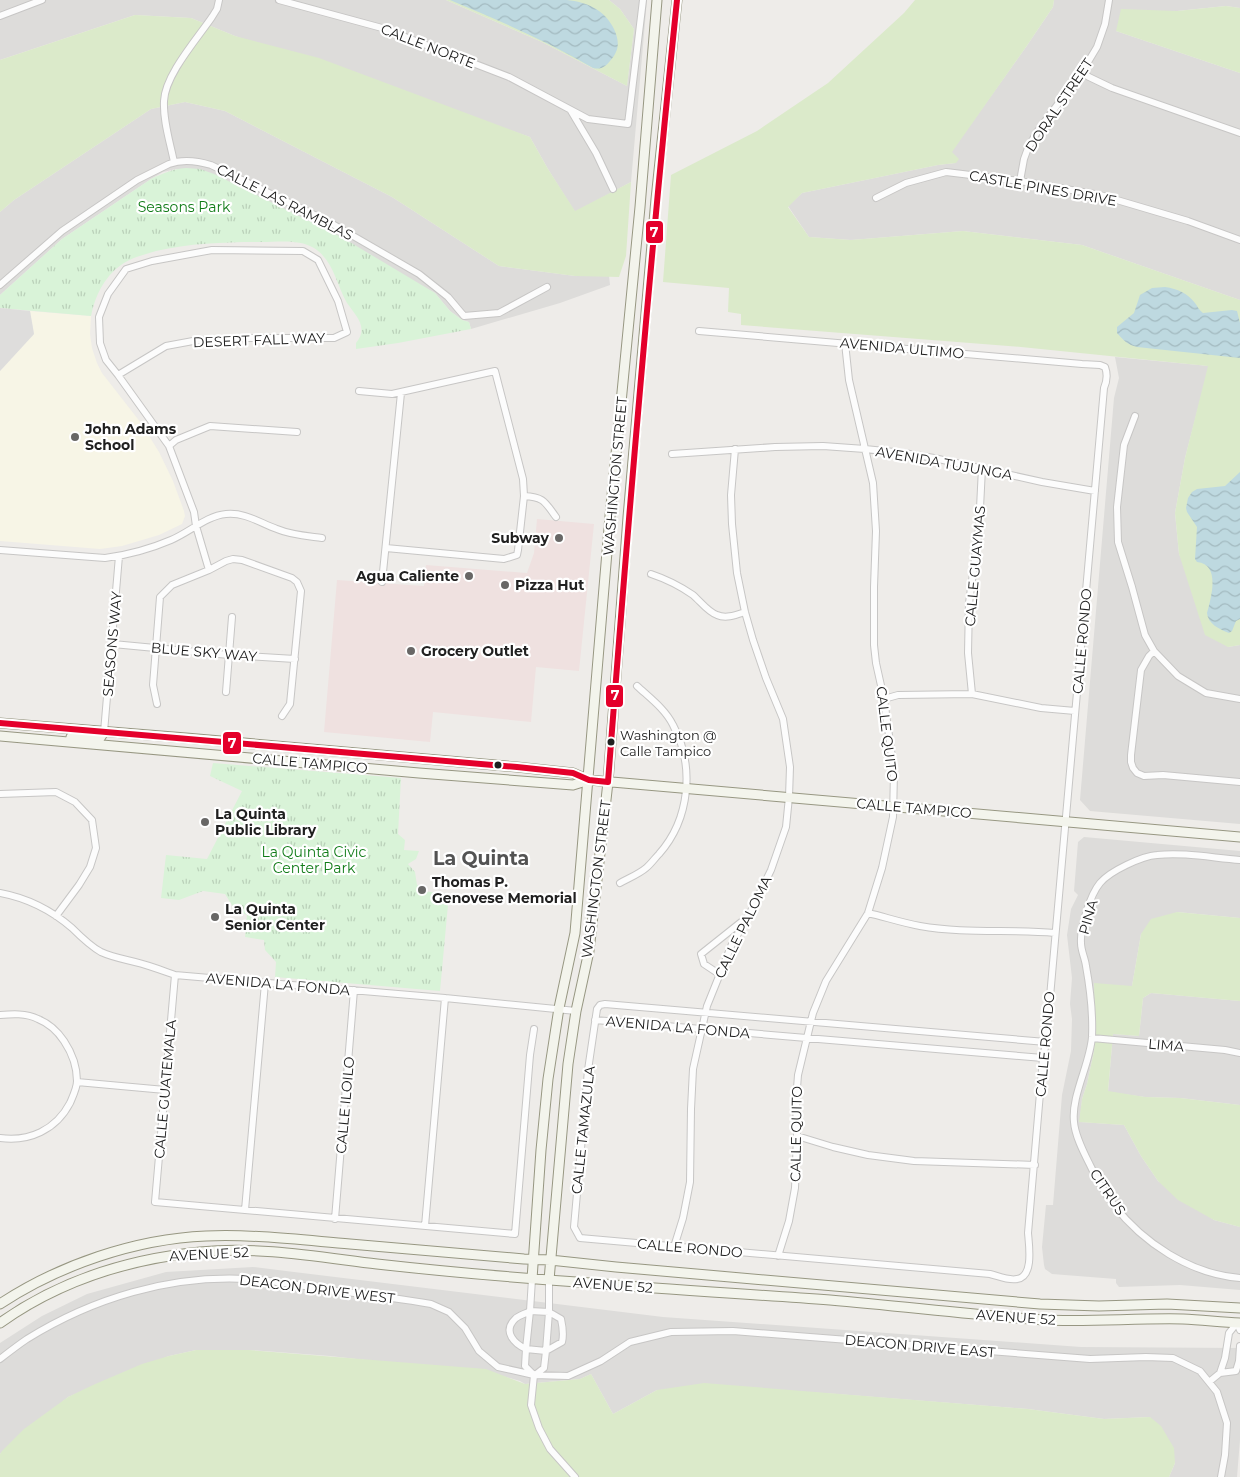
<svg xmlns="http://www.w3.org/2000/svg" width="1240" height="1477" font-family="Montserrat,sans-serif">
<defs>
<pattern id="park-tufts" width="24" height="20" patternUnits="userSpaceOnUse" patternTransform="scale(1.25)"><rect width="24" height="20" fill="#d9f3d8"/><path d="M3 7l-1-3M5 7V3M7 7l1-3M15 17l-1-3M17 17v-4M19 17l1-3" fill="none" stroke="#bad0b9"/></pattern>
<pattern id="water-waves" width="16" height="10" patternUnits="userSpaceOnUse" patternTransform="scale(1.25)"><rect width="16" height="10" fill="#bed9e0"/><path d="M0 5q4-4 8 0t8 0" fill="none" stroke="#a3bac0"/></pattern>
</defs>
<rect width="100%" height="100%" fill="#eeece9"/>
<path fill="#dddcda" d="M 0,0 L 446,0 L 542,42 L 627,86 L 634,29 L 620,9 L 609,0 L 647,0 L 631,182 L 575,212 L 548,169 L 530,137 L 235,36 L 191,18 L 135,15 L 0,60 Z
M 1054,0 L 1240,0 L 1240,8 L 1226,6 L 1177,11 L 1116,31 L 1240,73 L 1240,300 L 1082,245 L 963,231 L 851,240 L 809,237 L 788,206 L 802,193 L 938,165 L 956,163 L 951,152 L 1026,47 L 1053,7 Z
M 185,102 L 225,111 L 392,197 L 499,266 L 575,276 L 609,276 L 610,285 L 560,303 L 471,329 L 469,322 L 462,320 L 450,311 L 435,293 L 176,169 L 163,172 L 151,179 L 62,239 L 0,295 L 0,212 L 14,200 L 151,109 Z
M 1115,357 L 1209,366 L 1185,458 L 1175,513 L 1179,554 L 1228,647 L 1240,645 L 1240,824 L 1090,811 L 1080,800 L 1114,398 L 1119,378 Z
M 1084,837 L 1240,851 L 1240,918 L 1177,912 L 1141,934 L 1132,986 L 1095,1027 L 1094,1051 L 1087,1084 L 1082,1099 L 1080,1122 L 1124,1125 L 1141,1156 L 1158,1181 L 1214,1220 L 1240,1227 L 1240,1290 L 1180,1285 L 1119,1287 L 1116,1283 L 1116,1279 L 1052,1274 L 1045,1269 L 1044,1265 L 1042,1247 L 1046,1205 L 1053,1205 L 1062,1095 L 1071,1051 L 1072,1019 L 1070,1004 L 1072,978 L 1067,935 L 1071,909 L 1078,895 L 1074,891 L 1078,842 Z
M 1151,993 L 1240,1001 L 1240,1105 L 1180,1098 L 1145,1097 L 1108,1092 L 1113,1034 L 1139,1036 L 1143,998 Z
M 253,1267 L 663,1317 L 1081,1347 L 1240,1348 L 1240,1440 L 1237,1477 L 1169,1477 L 1175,1463 L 1150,1417 L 1104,1419 L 1028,1409 L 824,1393 L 657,1390 L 613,1414 L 591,1374 L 580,1379 L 525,1384 L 520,1381 L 499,1375 L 330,1356 L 249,1350 L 196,1350 L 169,1356 L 68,1397 L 0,1454 L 0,1343 L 42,1316 L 87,1294 L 166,1272 Z"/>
<path fill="#efe1e0" d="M 537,519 L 594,524 L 579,671 L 536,667 L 531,722 L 433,712 L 430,742 L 324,732 L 337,580 L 424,586 L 426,565 L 527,573 L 534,553 Z"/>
<path fill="#f7f5e6" d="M 30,311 L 91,316 L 90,334 L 92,348 L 97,363 L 102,373 L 141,423 L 159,452 L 173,481 L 184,511 L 185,516 L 182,524 L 159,535 L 122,546 L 100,549 L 0,541 L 0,371 L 34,334 Z"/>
<path fill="#dbeaca" d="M 446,0 L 609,0 L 620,9 L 634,29 L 627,86 L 542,42 Z
M 915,0 L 1054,0 L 1053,7 L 1026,47 L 952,152 L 959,159 L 956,163 L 938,165 L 802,193 L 788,207 L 809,237 L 851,240 L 963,231 L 1082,245 L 1240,300 L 1240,645 L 1228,647 L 1205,635 L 1179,554 L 1175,513 L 1185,458 L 1208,366 L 1021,347 L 741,325 L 741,314 L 728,312 L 729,288 L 663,282 L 671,175 L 757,131 L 828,83 L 904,13 Z
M 1226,6 L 1240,8 L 1240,73 L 1116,31 L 1121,9 L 1177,11 Z
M 135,15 L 191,18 L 235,36 L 319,58 L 530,137 L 548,169 L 575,211 L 631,182 L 626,256 L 619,277 L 575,276 L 499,266 L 392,197 L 225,111 L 185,102 L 151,109 L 14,200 L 0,212 L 0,60 Z
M 1177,912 L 1240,918 L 1240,1001 L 1151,993 L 1143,998 L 1139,1036 L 1113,1034 L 1108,1091 L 1145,1097 L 1180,1098 L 1240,1105 L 1240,1227 L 1214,1220 L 1178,1200 L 1158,1181 L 1141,1156 L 1124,1125 L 1079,1122 L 1082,1099 L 1087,1084 L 1094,1051 L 1095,1027 L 1094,983 L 1132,986 L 1141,934 L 1151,919 Z
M 196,1350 L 249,1350 L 486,1369 L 525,1384 L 580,1379 L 591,1374 L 613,1414 L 657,1390 L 704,1383 L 1028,1409 L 1104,1419 L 1150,1417 L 1161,1426 L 1174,1448 L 1175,1463 L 1169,1477 L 0,1477 L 0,1454 L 2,1451 L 24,1429 L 68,1397 L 93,1385 L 142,1364 L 169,1356 Z"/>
<path fill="url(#park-tufts)" d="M 186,168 L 200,169 L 214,174 L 343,238 L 435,293 L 450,311 L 462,320 L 469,322 L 471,329 L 398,343 L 356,349 L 356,343 C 369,327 356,316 347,303 C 336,284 334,261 314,248 C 299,239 279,242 262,242 C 226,242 191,243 156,251 C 144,255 132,257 121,265 C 104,277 95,296 91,316 L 0,308 L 0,295 L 62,239 L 151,179 C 163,173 173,169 186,168 Z
M 213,763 L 401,778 L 398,834 L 405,840 L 404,850 L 419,851 L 416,859 L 408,864 L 415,872 L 417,885 L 422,886 L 422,891 L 449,894 L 440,991 L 275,977 L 276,962 L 265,950 L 264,940 L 245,937 L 247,915 L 235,910 L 225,894 L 203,891 L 179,900 L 161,898 L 166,855 L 207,859 L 242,791 L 210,776 Z"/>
<path fill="#dedddc" d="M 0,308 L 30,311 L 34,334 L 0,371 Z"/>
<path fill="url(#water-waves)" d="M 450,0 L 567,0 C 587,2 605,10 614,29 C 620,42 619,51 610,61 C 605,67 601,70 593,68 C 547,41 500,21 450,0 Z
M 1165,287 C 1178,289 1187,293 1195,303 C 1198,307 1199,310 1203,313 L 1232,310 L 1237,311 L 1240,323 L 1240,358 L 1137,347 C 1128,345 1123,340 1117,333 L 1117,327 L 1134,313 L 1140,295 L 1152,288 Z
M 1240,472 L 1240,619 L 1236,621 L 1232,631 L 1229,633 C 1219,629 1208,624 1207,613 C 1211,598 1221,564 1197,562 L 1195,559 L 1197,527 L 1187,512 L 1186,508 L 1188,498 L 1192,492 L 1197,489 L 1225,486 Z"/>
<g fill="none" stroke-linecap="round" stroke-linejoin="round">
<defs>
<path id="street" d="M 279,0 L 382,28 L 509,77 L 588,119 L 628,124 L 643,0
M 0,16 L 42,0
M 1082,72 L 1089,77 L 1112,88 L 1240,133
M 571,111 L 596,153 L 613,189
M 174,162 C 170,142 163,121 164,101 C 165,75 197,39 212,17 L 217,9 L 219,0
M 1020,181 L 1024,159 L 1028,148 L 1037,132 L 1082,72 L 1097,47 L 1105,24 L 1109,0
M 876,198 L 906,183 L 946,172 L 1020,181 L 1100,195 L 1188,221 L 1240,240
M 0,285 L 62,231 L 137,180 L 169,164 C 182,159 198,161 211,165 L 329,222 L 419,274 L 448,297 L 464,316 L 499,313 L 547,287
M 699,331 L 1082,364 L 1100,365 L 1105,367 C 1108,375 1107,381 1104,388 L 1046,1042 L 1043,1058 L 1028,1233 C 1029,1245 1034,1277 1017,1279 C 1009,1281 998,1276 990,1274 L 580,1238 L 574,1227 L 588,1070 L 597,1009 L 600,1005 L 605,1004 L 1046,1042
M 118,375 L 166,346 L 193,341 L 235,338 L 334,338 L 347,332 L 338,301 L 318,260 L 303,251 L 212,250 L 152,261 L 126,269 L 108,294 L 99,317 L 100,343 L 106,360 L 118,375 L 169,446 L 194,512 L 196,526 L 209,570
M 359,391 L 392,394 L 495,371 L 523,479 L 524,496 L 518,550 L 517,555 L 504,559 L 386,548
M 1135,416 L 1124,445 L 1117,507 L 1118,542 L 1132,587 L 1145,635 L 1154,651 L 1178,676 L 1206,693 L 1240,699
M 169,446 L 176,440 L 210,426 L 297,432
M 672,454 L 775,447 L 823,446 L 865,449 L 904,453 L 934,458 L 1042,482 L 1095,491
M 524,496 C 544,497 545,502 556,517
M 0,550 L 105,558 C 128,555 150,549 171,540 C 190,532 206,516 226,514 C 245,512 260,523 277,529 C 291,535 307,536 322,538
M 651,574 C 666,579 680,586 693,595 C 701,602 708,612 717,615 C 726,619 736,615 745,612
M 382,582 L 401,393
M 113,644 L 229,655 L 295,659
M 1154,651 L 1149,656 L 1141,670 L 1131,755 L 1131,762 L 1133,768 L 1137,773 L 1144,776 L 1163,775 L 1240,782
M 226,692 L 232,617
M 972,694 L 968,653 L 969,603 L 979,528 L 982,468
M 884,699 L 898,695 L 972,694 L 1041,708 L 1075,711
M 157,704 L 153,685 L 160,597 L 172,585 L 209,570 L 226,561 L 233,559 L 242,560 L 292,578 L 297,582 L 301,591 L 290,704 L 282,716
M 104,732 L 119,556
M 0,794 L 56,792 L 75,802 L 92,820 L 96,848 L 90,867 L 79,885 L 56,916
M 1240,860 C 1213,858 1184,852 1157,855 C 1142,856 1110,871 1100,883 C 1090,895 1080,928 1081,943 C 1081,951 1085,958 1086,966 C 1090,988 1093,1014 1092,1037 C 1090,1064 1071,1096 1074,1122 C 1075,1136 1084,1153 1090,1165 C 1096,1178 1104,1192 1113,1204 C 1143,1243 1190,1274 1240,1278
M 620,883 C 629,878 639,874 646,868 C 651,864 655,858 659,854 C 690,819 695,766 673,725 C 665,709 650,698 637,686
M 0,893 C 27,898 51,910 72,928 C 81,937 90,946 101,952 C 112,957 123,959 135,962 C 148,965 161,970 175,975 L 445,998 L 576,1011
M 868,913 C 885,917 903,923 920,926 C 965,934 1010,929 1055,933
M 719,974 L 704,964 L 701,954 L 745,919
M 175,975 L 155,1202 L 515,1234 L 530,1055 L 534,1029
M 0,1015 C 12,1014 26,1013 38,1019 C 48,1023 58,1032 64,1041 C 72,1053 77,1066 77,1081 C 77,1088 73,1096 70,1103 C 56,1130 29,1142 0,1138
M 595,1020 L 1043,1058
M 1092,1038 L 1225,1050 L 1240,1053
M 77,1082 L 165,1090
M 797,1136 L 833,1147 L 868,1155 L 914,1161 L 1035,1165
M 245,1210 L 265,983
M 335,1219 L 354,990
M 425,1226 L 445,998
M 674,1247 L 683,1218 L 690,1182 L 691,1109 L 693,1069 L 707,1006 L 732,944 L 749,915 L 771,870 L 786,827 L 789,797 L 790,767 L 783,719 L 766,678 L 753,640 L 745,612 L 737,573 L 732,524 L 731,495 L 735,449
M 778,1256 L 789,1221 L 795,1188 L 797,1136 L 796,1101 L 798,1075 L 813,1013 L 826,981 L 868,913 L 882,868 L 893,817 L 894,772 L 884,699 L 876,663 L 874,645 L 874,587 L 876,531 L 873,483 L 849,380 L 845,343
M 532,1279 L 530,1311 C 525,1314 519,1315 515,1319 C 502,1332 515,1344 526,1349 L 525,1366 L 534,1375 L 531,1405 L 539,1428 L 550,1449 L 575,1477
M 530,1311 L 549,1312 L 546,1351 L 526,1349 Z
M 0,1359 C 9,1352 18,1345 27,1339 C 93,1298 170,1275 247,1279 C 274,1280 302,1286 329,1290 C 363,1294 397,1298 431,1304 L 449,1312 L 465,1328 L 479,1351 L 498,1367 L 534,1375 L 568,1376 L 601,1361 L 630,1342 L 671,1332 L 733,1331 L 1090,1359 L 1146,1357 L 1173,1358 L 1200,1371 L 1217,1392 L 1227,1423 L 1225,1455 L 1221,1477
M 1220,1373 L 1236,1371 L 1239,1361 L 1240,1346
M 535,1375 L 544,1368 L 546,1351 L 562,1342 C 564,1334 563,1328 561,1319 L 549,1312 L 549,1280
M 1209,1382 L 1220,1373 L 1225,1358 L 1229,1333 L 1237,1323 L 1240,1330"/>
<path id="secondary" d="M 0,723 L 186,738 L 517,767 L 573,773 L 589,780 L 1240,837
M 0,736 L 419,773 L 573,785 L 589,780
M 71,737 L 100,738 L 104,732
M 532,1279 L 541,1150 L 548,1079 L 559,1008 L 575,933 L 610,516 L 640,207 L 657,0
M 549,1280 L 568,1064 L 576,1011 L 589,951 L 608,782 L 628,517 L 656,199 L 677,0
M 0,1304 C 59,1265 135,1239 206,1236 C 254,1234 302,1240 350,1244 C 408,1249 466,1254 524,1259 L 550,1260 L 616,1267 L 1040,1304 L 1099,1306 L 1167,1304 L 1240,1308
M 0,1323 C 59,1281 129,1259 200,1252 C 259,1246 319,1257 377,1264 C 448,1272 519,1278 591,1283 C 670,1290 750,1294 830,1300 C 901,1306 973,1315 1044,1320 C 1091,1322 1137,1318 1183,1319 C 1202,1320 1221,1322 1240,1323"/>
</defs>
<use href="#street" stroke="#c7c6c5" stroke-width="8"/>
<use href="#secondary" stroke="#979782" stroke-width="11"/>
<use href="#street" stroke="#fcfcfc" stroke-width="6"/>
<use href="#secondary" stroke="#f3f4ec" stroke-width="9"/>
<defs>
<path id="bus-1" d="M 0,723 L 517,767 L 573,773 L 589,780 L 608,782 C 628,521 650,260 677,0"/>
</defs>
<use href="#bus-1" stroke="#fff" stroke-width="10"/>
<use href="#bus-1" stroke="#e4002b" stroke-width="6"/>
</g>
<g fill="#686766" stroke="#fff" stroke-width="2">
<circle cx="75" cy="437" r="5"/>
<circle cx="559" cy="538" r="5"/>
<circle cx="469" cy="576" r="5"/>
<circle cx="505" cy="585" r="5"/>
<circle cx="411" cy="651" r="5"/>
<circle cx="205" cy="822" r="5"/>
<circle cx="422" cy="890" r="5"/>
<circle cx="215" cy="917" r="5"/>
</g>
<g fill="#202020" stroke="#fff" stroke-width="2">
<circle cx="611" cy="742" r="4.5"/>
<circle cx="498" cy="765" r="4.5"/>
</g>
<g text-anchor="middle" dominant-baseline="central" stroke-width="4.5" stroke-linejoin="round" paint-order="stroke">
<g font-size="13" fill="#202020" stroke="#fff" text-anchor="start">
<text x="620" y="735">Washington @<tspan x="620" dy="16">Calle Tampico</tspan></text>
</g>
<g font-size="14" fill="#202020" stroke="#fff">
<text transform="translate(428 46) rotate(21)">CALLE NORTE</text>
<text transform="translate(1059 105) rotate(-56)">DORAL STREET</text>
<text transform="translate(1043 188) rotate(10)">CASTLE PINES DRIVE</text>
<text transform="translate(285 202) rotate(27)">CALLE LAS RAMBLAS</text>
<text transform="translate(259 340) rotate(-2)">DESERT FALL WAY</text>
<text transform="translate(902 348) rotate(5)">AVENIDA ULTIMO</text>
<text transform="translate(944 463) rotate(10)">AVENIDA TUJUNGA</text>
<text transform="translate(615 476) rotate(-85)">WASHINGTON STREET</text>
<text transform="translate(975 566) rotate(-85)">CALLE GUAYMAS</text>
<text transform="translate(1082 641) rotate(-85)">CALLE RONDO</text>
<text transform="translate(112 644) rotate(-85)">SEASONS WAY</text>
<text transform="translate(204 652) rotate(5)">BLUE SKY WAY</text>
<text transform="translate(887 734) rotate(83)">CALLE QUITO</text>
<text transform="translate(310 763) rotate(5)">CALLE TAMPICO</text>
<text transform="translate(914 808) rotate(5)">CALLE TAMPICO</text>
<text transform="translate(596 879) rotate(-83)">WASHINGTON STREET</text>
<text transform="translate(1088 917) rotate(-74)">PINA</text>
<text transform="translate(743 927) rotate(-64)">CALLE PALOMA</text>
<text transform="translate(278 984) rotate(5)">AVENIDA LA FONDA</text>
<text transform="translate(678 1027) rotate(5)">AVENIDA LA FONDA</text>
<text transform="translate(1045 1044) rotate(-85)">CALLE RONDO</text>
<text transform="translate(1166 1045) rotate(5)">LIMA</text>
<text transform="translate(165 1089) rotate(-85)">CALLE GUATEMALA</text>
<text transform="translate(345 1105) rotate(-85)">CALLE ILOILO</text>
<text transform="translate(583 1130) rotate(-84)">CALLE TAMAZULA</text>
<text transform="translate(796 1134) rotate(-89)">CALLE QUITO</text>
<text transform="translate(1108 1192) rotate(56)">CITRUS</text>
<text transform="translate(690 1248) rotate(5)">CALLE RONDO</text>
<text transform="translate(209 1254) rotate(-3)">AVENUE 52</text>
<text transform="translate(613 1285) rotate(4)">AVENUE 52</text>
<text transform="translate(317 1289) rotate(7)">DEACON DRIVE WEST</text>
<text transform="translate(1016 1317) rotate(4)">AVENUE 52</text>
<text transform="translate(920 1346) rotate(5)">DEACON DRIVE EAST</text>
</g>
<g font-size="14" fill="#117c18" stroke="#fff">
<text x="184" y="207">Seasons Park</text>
<text x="314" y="852">La Quinta Civic<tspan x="314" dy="16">Center Park</tspan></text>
</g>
<g font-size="14" font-weight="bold" fill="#202020" stroke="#fff" text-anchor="start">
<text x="85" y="429">John Adams<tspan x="85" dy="16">School</tspan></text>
<text x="549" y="538" text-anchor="end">Subway</text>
<text x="459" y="576" text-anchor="end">Agua Caliente</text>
<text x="515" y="585">Pizza Hut</text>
<text x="421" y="651">Grocery Outlet</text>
<text x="215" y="814">La Quinta<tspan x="215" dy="16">Public Library</tspan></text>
<text x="432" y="882">Thomas P.<tspan x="432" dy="16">Genovese Memorial</tspan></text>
<text x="225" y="909">La Quinta<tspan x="225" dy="16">Senior Center</tspan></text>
</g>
<g font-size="19" font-weight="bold" fill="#535353" stroke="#fff">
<text x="481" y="858">La Quinta</text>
</g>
</g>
<g stroke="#fff" stroke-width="2">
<rect x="645" y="220" width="19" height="24" rx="5" fill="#e4002b"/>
<rect x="605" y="684" width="19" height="24" rx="5" fill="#e4002b"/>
<rect x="222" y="731" width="20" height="24" rx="5" fill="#e4002b"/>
</g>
<g font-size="14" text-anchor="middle" font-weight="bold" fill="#fff">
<text x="654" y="237">7</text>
<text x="615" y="700">7</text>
<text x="232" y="748">7</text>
</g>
</svg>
